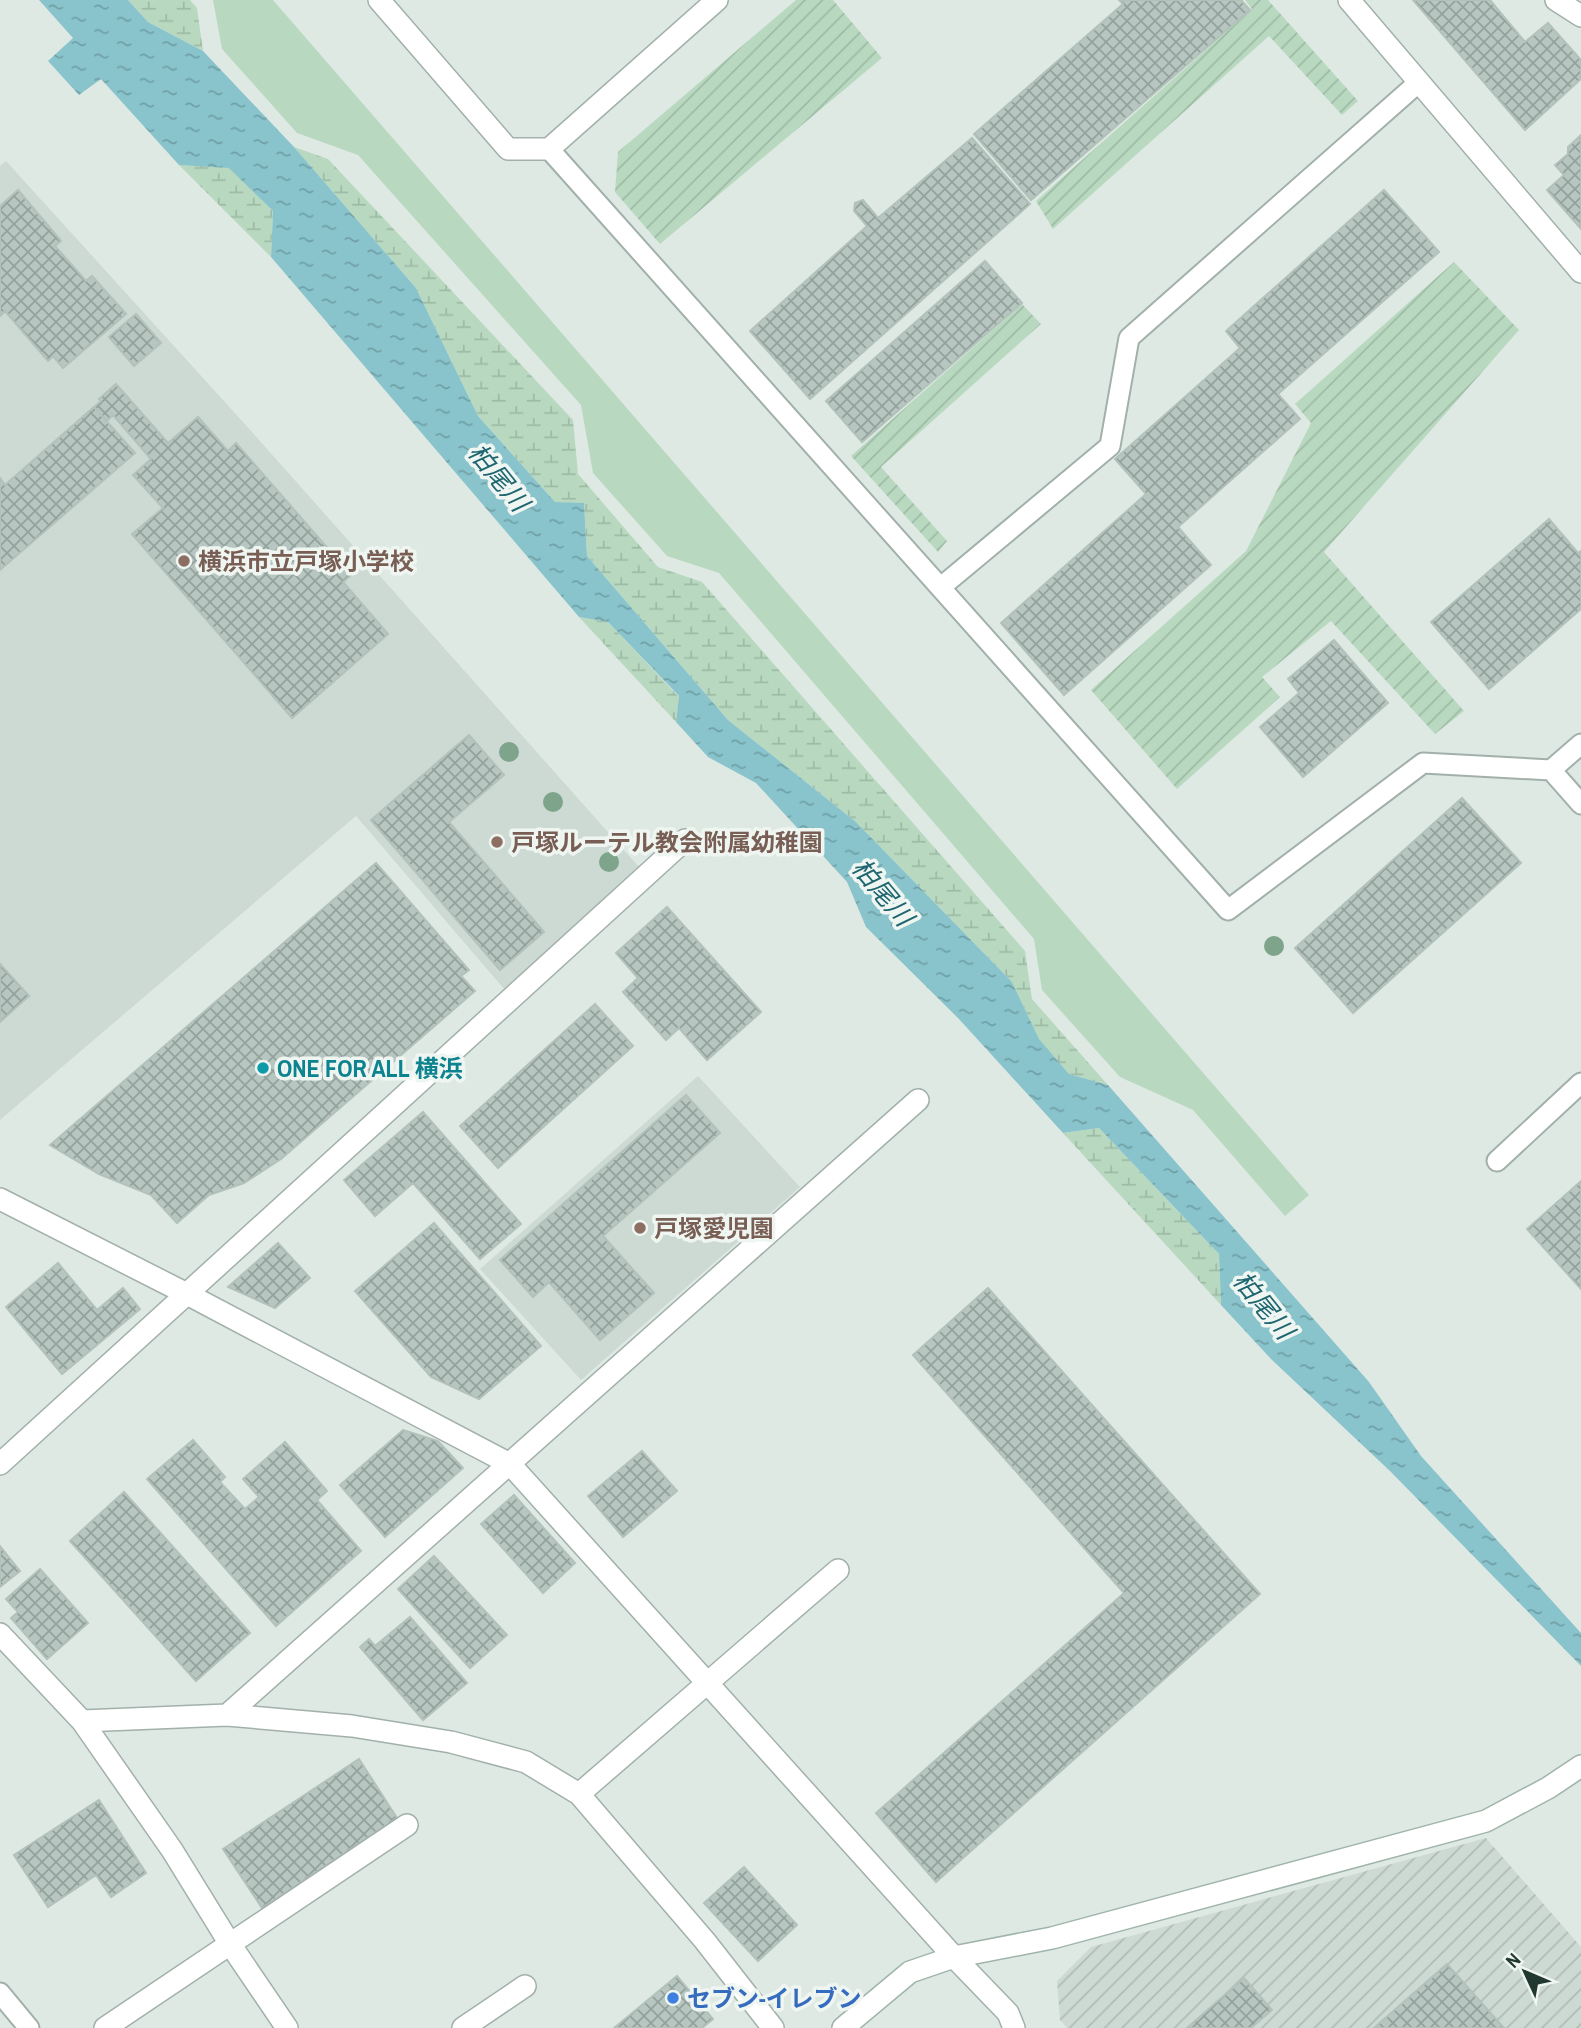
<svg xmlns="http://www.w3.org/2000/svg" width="1581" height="2028" font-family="'Archivo Narrow','Noto Sans JP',sans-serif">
<defs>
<pattern id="industrial-furrows" width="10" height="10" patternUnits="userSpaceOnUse" patternTransform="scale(1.75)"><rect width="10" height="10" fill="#cdd9d3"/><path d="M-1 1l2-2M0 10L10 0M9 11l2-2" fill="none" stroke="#b0bbb6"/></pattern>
<pattern id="wetland-marsh" width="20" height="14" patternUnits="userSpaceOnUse" patternTransform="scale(1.75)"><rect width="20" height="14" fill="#b8d9c0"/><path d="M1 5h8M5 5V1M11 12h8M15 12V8" fill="none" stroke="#9ebba5"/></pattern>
<pattern id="garden-furrows" width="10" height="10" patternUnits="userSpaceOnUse" patternTransform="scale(1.75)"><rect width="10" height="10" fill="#b8d9c0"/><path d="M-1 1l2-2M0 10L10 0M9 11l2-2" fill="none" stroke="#9ebba5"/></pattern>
<pattern id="water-ripples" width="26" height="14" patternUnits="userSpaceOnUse" patternTransform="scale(1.75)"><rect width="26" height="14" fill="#89c4cc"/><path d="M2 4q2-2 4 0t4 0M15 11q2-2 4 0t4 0" fill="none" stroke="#70a0a6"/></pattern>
<pattern id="building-cross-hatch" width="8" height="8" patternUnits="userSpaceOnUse" patternTransform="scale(1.75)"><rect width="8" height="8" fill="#b7c6c0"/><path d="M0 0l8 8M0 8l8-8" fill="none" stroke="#94a29d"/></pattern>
</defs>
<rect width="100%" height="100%" fill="#dfe9e4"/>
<path fill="#cdd9d3" d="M 6,161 L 243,422 L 639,867 L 504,989 L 356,816 L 0,1120 L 0,166 Z
M 698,1076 L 800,1187 L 581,1380 L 480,1269 Z"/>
<path fill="url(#industrial-furrows)" d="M 1486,1838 L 1581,1947 L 1581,2028 L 1067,2028 L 1060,2020 L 1057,1981 L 1091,1947 Z"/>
<path fill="#b8d9c0" d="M 213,0 L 273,0 L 1309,1195 L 1285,1216 L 1193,1110 L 1120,1077 L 1042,990 L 1034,939 L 719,573 L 667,556 L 593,473 L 581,405 L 358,155 L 297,133 L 222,49 Z"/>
<path fill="url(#wetland-marsh)" d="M 128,0 L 190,0 L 197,8 L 203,51 L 148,22 Z
M 294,147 L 328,159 L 573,420 L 578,474 L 658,567 L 702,582 L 1025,951 L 1032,999 L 1108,1085 L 1069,1074 L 1039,1040 L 1012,982 L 856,822 L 728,720 L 587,556 L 584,504 L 555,502 L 478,416 L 416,288 Z
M 179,165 L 229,167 L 273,211 L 271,257 Z
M 579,617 L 608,622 L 679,697 L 676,722 Z
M 1099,1128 L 1219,1254 L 1221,1305 L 1063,1133 Z"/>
<path fill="url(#garden-furrows)" d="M 796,0 L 833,0 L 882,58 L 660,244 L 615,192 L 618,152 Z
M 1245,0 L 1268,0 L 1358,101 L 1342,115 L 1269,36 L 1053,229 L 1036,201 L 1252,9 Z
M 1454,262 L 1519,330 L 1324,552 L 1464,711 L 1435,734 L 1331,621 L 1262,677 L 1280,697 L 1177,789 L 1091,690 L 1246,551 L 1311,423 L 1295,404 Z
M 1022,304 L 1041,324 L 881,467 L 947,541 L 938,552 L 851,456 Z"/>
<path fill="url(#water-ripples)" d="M 39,0 L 128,0 L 148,22 L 203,51 L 294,147 L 416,288 L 478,416 L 555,502 L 584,503 L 587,556 L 728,720 L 856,822 L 1012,982 L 1039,1039 L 1069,1074 L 1108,1085 L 1369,1382 L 1421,1456 L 1581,1633 L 1581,1666 L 1391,1472 L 1271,1359 L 1221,1305 L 1219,1254 L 1099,1128 L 1063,1133 L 958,1018 L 866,927 L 847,882 L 756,783 L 708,757 L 676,722 L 679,696 L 608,622 L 579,617 L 271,257 L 273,211 L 229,168 L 179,165 L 101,79 L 79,95 L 48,61 L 73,38 Z"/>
<path fill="url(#building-cross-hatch)" stroke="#b2c2bb" stroke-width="2" d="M 1119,0 L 1241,0 L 1250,10 L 1031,200 L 974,134 L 1123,4 Z
M 1413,0 L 1490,0 L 1525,42 L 1548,23 L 1581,60 L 1581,79 L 1525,130 Z
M 1581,135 L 1581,229 L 1547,190 L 1564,175 L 1555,165 L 1568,154 L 1568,147 Z
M 972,138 L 1030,204 L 810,399 L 750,331 L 867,226 L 854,211 L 855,203 L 863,200 L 878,218 Z
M 18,190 L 61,241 L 55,246 L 86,281 L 92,276 L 126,314 L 63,368 L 53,356 L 48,361 L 5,311 L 0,316 L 0,206 Z
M 1384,190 L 1439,252 L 1278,394 L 1300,419 L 1178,527 L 1211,565 L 1064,695 L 1001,623 L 1146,494 L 1115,459 L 1240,348 L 1226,331 Z
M 985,261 L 1022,303 L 862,442 L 826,401 Z
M 136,314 L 161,343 L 134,366 L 109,337 Z
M 116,384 L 168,443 L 198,417 L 228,451 L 236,443 L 351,575 L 343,582 L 388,634 L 292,718 L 132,534 L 163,508 L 133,475 L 151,459 L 113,415 L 107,421 L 94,407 L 101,401 L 99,399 Z
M 94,407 L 135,453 L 0,570 L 0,478 L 5,485 Z
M 1549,519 L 1578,553 L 1581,551 L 1581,609 L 1489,689 L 1431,622 Z
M 1334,640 L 1388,703 L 1303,777 L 1260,727 L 1299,693 L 1288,679 Z
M 469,735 L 504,775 L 449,822 L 544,932 L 500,970 L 371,820 Z
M 1462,798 L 1521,863 L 1353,1013 L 1295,948 Z
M 376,863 L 469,970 L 461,976 L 475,991 L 281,1159 L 244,1183 L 209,1195 L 177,1223 L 151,1195 L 99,1174 L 50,1145 Z
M 667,907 L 761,1012 L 707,1060 L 679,1028 L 666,1040 L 623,992 L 638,978 L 616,953 Z
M 0,964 L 29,996 L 0,1022 Z
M 595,1004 L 633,1046 L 498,1168 L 460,1126 Z
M 686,1095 L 720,1133 L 603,1236 L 654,1293 L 600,1340 L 549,1282 L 533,1297 L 500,1260 Z
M 423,1112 L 521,1224 L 480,1259 L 413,1183 L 375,1216 L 344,1180 Z
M 1581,1181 L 1581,1289 L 1527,1229 Z
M 434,1223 L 541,1346 L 479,1399 L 431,1377 L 355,1291 Z
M 278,1243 L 310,1278 L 275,1308 L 228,1287 Z
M 58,1263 L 97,1310 L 123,1288 L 140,1309 L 62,1374 L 6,1307 Z
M 988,1288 L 1260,1594 L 936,1882 L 876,1813 L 1124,1593 L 913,1355 Z
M 403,1430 L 438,1441 L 463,1468 L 385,1537 L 340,1485 Z
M 193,1440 L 225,1477 L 220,1482 L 245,1509 L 259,1497 L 243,1479 L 285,1442 L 327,1491 L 317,1500 L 361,1551 L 276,1626 L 147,1479 Z
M 642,1451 L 677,1491 L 623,1537 L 588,1496 Z
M 124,1492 L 250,1633 L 196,1681 L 70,1541 Z
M 514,1495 L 575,1563 L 543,1593 L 481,1524 Z
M 0,1546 L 20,1571 L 0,1587 Z
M 434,1556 L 507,1635 L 470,1668 L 398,1589 Z
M 40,1569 L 88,1623 L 47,1659 L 11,1618 L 18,1612 L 6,1599 Z
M 410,1617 L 467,1683 L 423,1720 L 360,1647 L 369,1639 L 375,1646 Z
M 359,1759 L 397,1818 L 262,1908 L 223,1849 Z
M 99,1800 L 146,1873 L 111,1897 L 96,1875 L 48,1907 L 14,1855 Z
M 744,1867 L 797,1925 L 758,1961 L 704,1903 Z
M 1447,1964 L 1504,2028 L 1374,2028 Z
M 677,1976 L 713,2019 L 702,2028 L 614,2028 Z
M 1244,1978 L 1272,2010 L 1251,2028 L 1187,2028 Z"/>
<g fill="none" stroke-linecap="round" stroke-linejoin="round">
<defs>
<path id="lane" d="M 549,149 L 1228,910 L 1423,763 L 1551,770 L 1581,804
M 941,587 L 1110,446 L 1129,338 L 1419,82
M 1551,770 L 1581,744
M 1497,1161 L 1581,1083
M 0,1993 L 29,2028"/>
<path id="street" d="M 379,0 L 508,149 L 549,149 L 717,0
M 1349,0 L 1581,272
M 1556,0 L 1581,16
M 0,1199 L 187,1294 L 510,1464 L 954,1957 L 1008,2013 L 1014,2028
M 0,1464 L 685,840
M 0,1634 L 82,1721 L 172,1850 L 230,1944 L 287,2028
M 227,1715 L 918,1100
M 82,1721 L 227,1715 L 352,1726 L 451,1742 L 526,1762 L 579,1794 L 705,1941 L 773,2028
M 579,1794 L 838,1570
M 105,2028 L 407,1825
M 463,2028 L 525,1986"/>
<path id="secondary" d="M 843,2028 L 910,1972 L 954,1957 L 1052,1938 L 1486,1821 L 1548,1788 L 1581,1766"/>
</defs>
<use href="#lane" stroke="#a2b0ab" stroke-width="23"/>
<use href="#street" stroke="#a2b0ab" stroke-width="24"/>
<use href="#secondary" stroke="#9fb4ab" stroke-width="24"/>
<use href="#lane" stroke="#fff" stroke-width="19"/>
<use href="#street" stroke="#fff" stroke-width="21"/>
<use href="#secondary" stroke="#fff" stroke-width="21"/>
</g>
<g fill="#7ea48b">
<circle cx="509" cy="752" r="10"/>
<circle cx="553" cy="802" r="10"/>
<circle cx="609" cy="862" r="10"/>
<circle cx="1274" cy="946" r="10"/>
</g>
<g fill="#8d6e63" stroke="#eff6f2" stroke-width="2.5">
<circle cx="184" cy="561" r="7"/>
<circle cx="497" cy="842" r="7"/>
<circle cx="640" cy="1228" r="7"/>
</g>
<circle fill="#0f9aa8" stroke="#eff6f2" stroke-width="2.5" cx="263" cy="1068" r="7"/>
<circle fill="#3f7fe0" stroke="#eff6f2" stroke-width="2.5" cx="673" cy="1998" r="7"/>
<g text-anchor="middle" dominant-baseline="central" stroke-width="7" stroke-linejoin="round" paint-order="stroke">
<g font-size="24" font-weight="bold" fill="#785e54" stroke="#eff6f2" text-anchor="start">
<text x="198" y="561">横浜市立戸塚小学校</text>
<text x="511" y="842">戸塚ルーテル教会附属幼稚園</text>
<text x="654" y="1228">戸塚愛児園</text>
</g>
<g font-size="24" font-weight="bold" fill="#0d838f" stroke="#eff6f2" text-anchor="start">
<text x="277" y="1068">ONE FOR ALL 横浜</text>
</g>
<g font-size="24" font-weight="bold" fill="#366cbe" stroke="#eff6f2" text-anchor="start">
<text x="687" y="1998">セブン-イレブン</text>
</g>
<g font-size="26" font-style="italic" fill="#1f6670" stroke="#eff6f2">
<text transform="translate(499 477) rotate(51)">柏尾川</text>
<text transform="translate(883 892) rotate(50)">柏尾川</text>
<text transform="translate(1264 1305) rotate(51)">柏尾川</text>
</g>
</g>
<g transform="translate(1525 1972) rotate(314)" stroke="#eff6f2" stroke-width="5" paint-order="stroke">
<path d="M0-5L12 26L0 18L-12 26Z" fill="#213831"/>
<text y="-10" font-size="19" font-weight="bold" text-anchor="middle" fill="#213831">N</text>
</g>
</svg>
